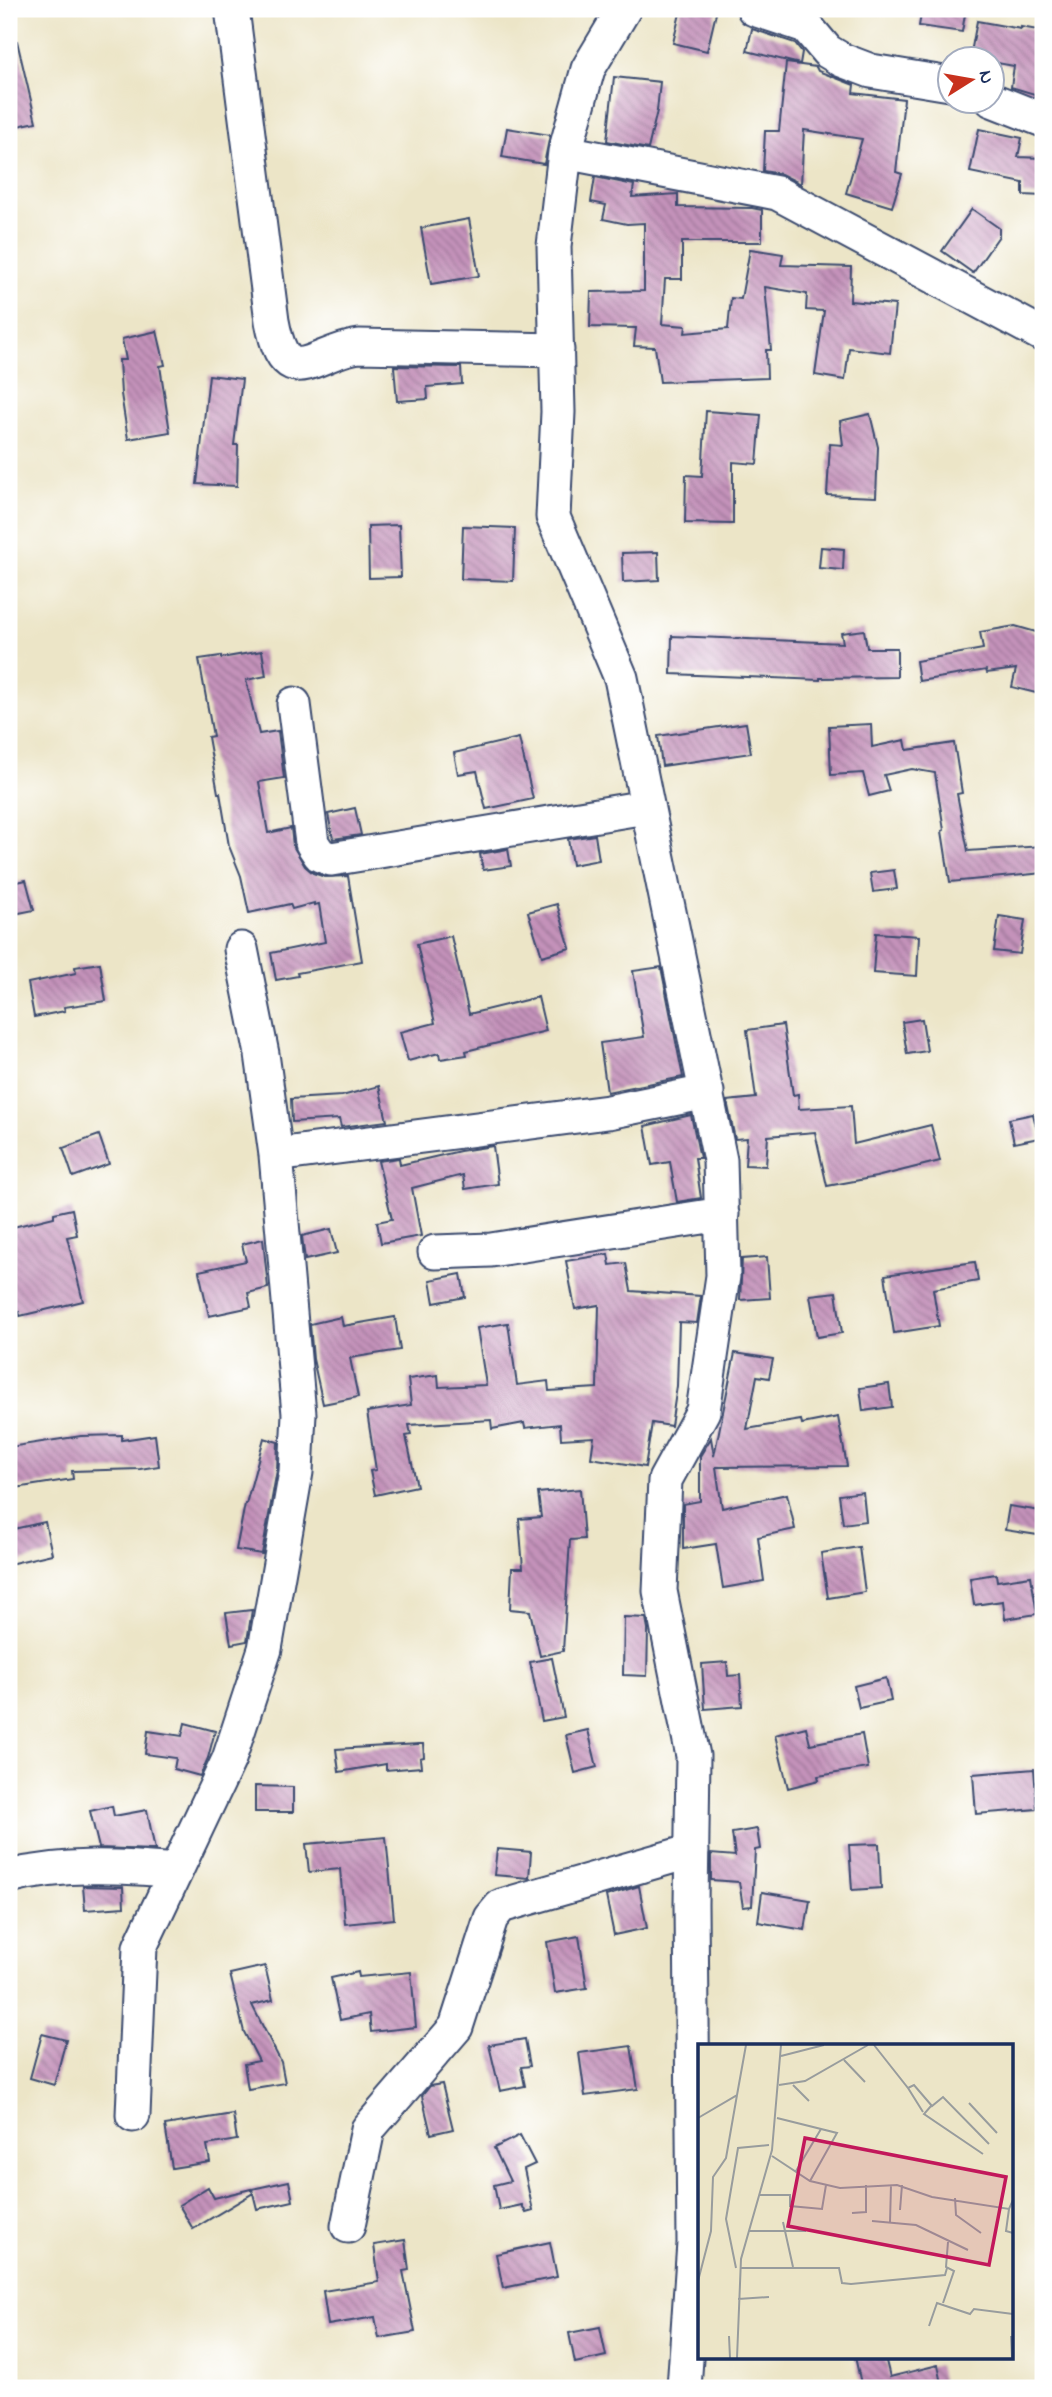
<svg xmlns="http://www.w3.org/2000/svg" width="1052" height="2397" font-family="'Indie Flower',sans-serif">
<defs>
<pattern id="building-back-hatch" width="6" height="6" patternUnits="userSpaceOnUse" patternTransform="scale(1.75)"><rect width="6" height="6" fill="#c492ba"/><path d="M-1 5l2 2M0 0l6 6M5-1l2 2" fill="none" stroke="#9e789a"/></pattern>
</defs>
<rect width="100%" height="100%" fill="#fff"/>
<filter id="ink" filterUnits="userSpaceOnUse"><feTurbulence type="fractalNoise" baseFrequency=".0143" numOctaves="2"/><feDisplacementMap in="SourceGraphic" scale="14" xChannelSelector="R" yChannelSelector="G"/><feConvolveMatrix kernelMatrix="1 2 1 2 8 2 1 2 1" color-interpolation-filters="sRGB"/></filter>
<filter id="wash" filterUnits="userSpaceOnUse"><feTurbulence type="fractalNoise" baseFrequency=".00686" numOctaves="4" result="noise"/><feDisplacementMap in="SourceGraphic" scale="28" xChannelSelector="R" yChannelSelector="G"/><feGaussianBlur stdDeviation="1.57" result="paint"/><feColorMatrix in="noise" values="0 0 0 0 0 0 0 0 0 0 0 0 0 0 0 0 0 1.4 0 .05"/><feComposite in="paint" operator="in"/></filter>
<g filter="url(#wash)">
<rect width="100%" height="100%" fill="#ece5c7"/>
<g id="blocks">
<path fill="url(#building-back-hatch)" d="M 681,9 L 717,9 L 707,51 L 673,43 Z
M 922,9 L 966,9 L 962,32 L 919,26 Z
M 977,21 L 1021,29 L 1021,27 L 1043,31 L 1041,96 L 1011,87 L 1014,66 L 992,62 L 992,60 L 970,58 Z
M 752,29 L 795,43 L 802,52 L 800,64 L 747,51 Z
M 17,41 L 36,122 L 9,128 L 9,42 Z
M 786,63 L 816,67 L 818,71 L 854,85 L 853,93 L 904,99 L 896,172 L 902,174 L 892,207 L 846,193 L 862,139 L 804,130 L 801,184 L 781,174 L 763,171 L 765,131 L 779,131 Z
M 614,77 L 660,82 L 657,111 L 648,149 L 607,141 Z
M 507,128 L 550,135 L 544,164 L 502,157 Z
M 979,129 L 1022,138 L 1018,157 L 1043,158 L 1043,196 L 1023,195 L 1023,183 L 970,172 Z
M 595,177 L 634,185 L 632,197 L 678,194 L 678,207 L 752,208 L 762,210 L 762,242 L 682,242 L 682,279 L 665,279 L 662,324 L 686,326 L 685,333 L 728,329 L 731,298 L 741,299 L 750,249 L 783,254 L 781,265 L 851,267 L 850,301 L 895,305 L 890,353 L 849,348 L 845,380 L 815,375 L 824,311 L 806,310 L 807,294 L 765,287 L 771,350 L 766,350 L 767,378 L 660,382 L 655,347 L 634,346 L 636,328 L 590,327 L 591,292 L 644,291 L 644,223 L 627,224 L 603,219 L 606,205 L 591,202 Z
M 972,209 L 999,228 L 999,236 L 973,273 L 942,251 Z
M 469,219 L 479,276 L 431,284 L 421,228 Z
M 157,331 L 165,365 L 160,366 L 170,432 L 128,439 L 121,394 L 119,360 L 126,360 L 122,339 Z
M 394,366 L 461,367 L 462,384 L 427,387 L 428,399 L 397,401 Z
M 209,375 L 242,379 L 234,445 L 238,445 L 237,486 L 197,484 Z
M 706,411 L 761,415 L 757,464 L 733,462 L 733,524 L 685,523 L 686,475 L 702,476 Z
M 870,414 L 878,447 L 876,497 L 827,495 L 830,444 L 843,445 L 840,421 Z
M 399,525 L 401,577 L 369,578 L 368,526 Z
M 463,526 L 515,528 L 513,581 L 461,579 Z
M 821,547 L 844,549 L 843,570 L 819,568 Z
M 658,552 L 659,580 L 623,582 L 622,553 Z
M 1015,626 L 1043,634 L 1043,683 L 1040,694 L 1012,687 L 1016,669 L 987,673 L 986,670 L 919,681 L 916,661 L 983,649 L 980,632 Z
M 864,630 L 867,648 L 897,648 L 897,677 L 820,678 L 820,680 L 671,674 L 672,636 L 843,643 L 841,633 Z
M 262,651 L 266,676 L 246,680 L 259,734 L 278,731 L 284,778 L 259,782 L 268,833 L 291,828 L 293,846 L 305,866 L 313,873 L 325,877 L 348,876 L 362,961 L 297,973 L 298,976 L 276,980 L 271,953 L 325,942 L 319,904 L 314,905 L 314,903 L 292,909 L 290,904 L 249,913 L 241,876 L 229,846 L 220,793 L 218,793 L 208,737 L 213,736 L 199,659 L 221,656 L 221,658 Z
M 746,723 L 751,753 L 662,766 L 658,736 Z
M 871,724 L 872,747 L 905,740 L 907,750 L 954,743 L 962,793 L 957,794 L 968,851 L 1043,846 L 1043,873 L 950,882 L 942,831 L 944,830 L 935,773 L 912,769 L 884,775 L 889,791 L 869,796 L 863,773 L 831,775 L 829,726 Z
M 519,738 L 533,799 L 486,809 L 477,771 L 458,774 L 454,753 Z
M 355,808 L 361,835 L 333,839 L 328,814 Z
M 595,835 L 599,860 L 572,865 L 568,839 Z
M 508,849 L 511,866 L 483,870 L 480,854 Z
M 894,870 L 897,889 L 873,892 L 870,873 Z
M 26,880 L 34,910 L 9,915 L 9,884 Z
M 557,904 L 570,948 L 542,956 L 528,912 Z
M 999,916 L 1025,920 L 1020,954 L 994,951 Z
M 876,933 L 919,936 L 917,976 L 873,973 Z
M 451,936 L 469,1014 L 538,997 L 546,1031 L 466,1051 L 467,1055 L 440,1059 L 439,1053 L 408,1061 L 400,1032 L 435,1023 L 417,944 Z
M 100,963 L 106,1001 L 64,1007 L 65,1011 L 34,1017 L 28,983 L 76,973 L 75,967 Z
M 661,967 L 683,1077 L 607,1092 L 600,1043 L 644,1037 L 633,971 Z
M 922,1019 L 927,1051 L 907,1054 L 902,1022 Z
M 783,1025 L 793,1095 L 798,1094 L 799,1109 L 851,1106 L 854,1144 L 931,1125 L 940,1161 L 876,1177 L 827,1186 L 815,1132 L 768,1136 L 766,1166 L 745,1165 L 747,1138 L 735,1139 L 727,1101 L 756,1098 L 747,1030 Z
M 379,1086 L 387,1121 L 341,1127 L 339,1119 L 292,1122 L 291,1099 L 342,1096 Z
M 1033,1114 L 1039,1138 L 1014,1143 L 1009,1119 Z
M 691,1115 L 700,1158 L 695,1158 L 701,1198 L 677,1202 L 670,1162 L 652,1165 L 645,1126 Z
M 99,1135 L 109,1164 L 73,1177 L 63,1148 Z
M 493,1146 L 498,1184 L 465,1189 L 463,1175 L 412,1188 L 421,1236 L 381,1243 L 377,1222 L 392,1219 L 378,1161 L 399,1158 L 400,1165 L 460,1151 Z
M 72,1209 L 77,1235 L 67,1237 L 83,1301 L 20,1316 L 19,1312 L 9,1314 L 9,1228 L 54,1217 L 54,1213 Z
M 331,1229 L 337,1253 L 305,1260 L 302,1236 Z
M 263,1239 L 268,1288 L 248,1293 L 251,1307 L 209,1316 L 199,1271 L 246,1261 L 242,1244 Z
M 608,1254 L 610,1265 L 626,1263 L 631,1291 L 701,1296 L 697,1323 L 679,1322 L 677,1386 L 671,1426 L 652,1423 L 645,1467 L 591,1458 L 594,1437 L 561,1439 L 560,1424 L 525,1428 L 524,1423 L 492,1429 L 491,1420 L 409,1425 L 411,1435 L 406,1436 L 417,1486 L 375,1495 L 370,1471 L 376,1470 L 367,1412 L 411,1405 L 408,1379 L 438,1375 L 439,1387 L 486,1385 L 477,1328 L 508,1323 L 517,1385 L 548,1381 L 549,1391 L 597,1388 L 599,1305 L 575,1309 L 566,1261 Z
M 767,1257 L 770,1298 L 740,1300 L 742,1259 Z
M 975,1262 L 978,1281 L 933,1289 L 939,1326 L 894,1333 L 885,1275 Z
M 461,1274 L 465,1297 L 434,1303 L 430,1280 Z
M 836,1292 L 842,1333 L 817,1337 L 810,1295 Z
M 341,1317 L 343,1326 L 395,1317 L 400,1350 L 350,1358 L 358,1397 L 323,1404 L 313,1359 L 310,1324 Z
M 735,1353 L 773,1359 L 769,1378 L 757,1376 L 747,1429 L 801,1420 L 802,1424 L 838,1417 L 847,1466 L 716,1467 L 722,1508 L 787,1494 L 795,1529 L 758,1537 L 764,1581 L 723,1588 L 716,1544 L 683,1549 L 683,1504 L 700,1501 L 700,1456 L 711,1438 L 714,1456 Z
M 889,1384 L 892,1407 L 863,1411 L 860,1388 Z
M 122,1435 L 122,1440 L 155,1435 L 159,1466 L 140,1469 L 72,1471 L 73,1479 L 9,1489 L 9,1447 L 81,1436 Z
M 264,1438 L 278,1442 L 277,1470 L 262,1554 L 236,1550 L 245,1504 L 246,1504 Z
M 580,1489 L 584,1539 L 570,1540 L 563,1651 L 540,1656 L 530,1611 L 510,1609 L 512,1568 L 523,1568 L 519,1519 L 541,1517 L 538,1493 Z
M 863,1492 L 866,1521 L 843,1524 L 839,1495 Z
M 1009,1506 L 1041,1511 L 1038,1535 L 1005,1530 Z
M 45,1522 L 52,1554 L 9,1564 L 9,1530 Z
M 859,1547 L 865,1592 L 828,1598 L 821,1553 Z
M 996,1574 L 997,1581 L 1031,1576 L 1037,1614 L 1005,1619 L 1003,1601 L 974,1605 L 970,1578 Z
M 252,1610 L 247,1641 L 231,1644 L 226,1613 Z
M 624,1617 L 646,1618 L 648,1629 L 647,1676 L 623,1675 Z
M 552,1658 L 564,1717 L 542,1721 L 530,1662 Z
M 727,1662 L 728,1676 L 740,1675 L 742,1706 L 705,1709 L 702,1664 Z
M 886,1678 L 891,1701 L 859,1708 L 854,1686 Z
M 185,1723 L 215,1731 L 208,1758 L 200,1776 L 174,1769 L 176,1758 L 145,1754 L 148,1731 L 182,1736 Z
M 806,1727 L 810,1744 L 862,1734 L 868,1768 L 818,1776 L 819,1780 L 788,1788 L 775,1735 Z
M 588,1730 L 597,1767 L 575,1773 L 566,1735 Z
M 419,1744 L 423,1744 L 424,1757 L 420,1758 L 421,1767 L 386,1770 L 386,1764 L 339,1772 L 336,1749 Z
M 1034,1769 L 1037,1809 L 976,1814 L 973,1774 Z
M 255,1786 L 293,1787 L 293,1812 L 255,1812 Z
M 112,1806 L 114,1816 L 147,1810 L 155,1850 L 99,1848 L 90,1811 Z
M 757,1829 L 760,1849 L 755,1850 L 752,1906 L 743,1907 L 739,1882 L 711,1880 L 711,1854 L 735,1856 L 732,1833 Z
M 386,1837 L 394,1919 L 345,1924 L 340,1869 L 309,1872 L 306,1844 Z
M 879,1844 L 881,1888 L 852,1890 L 849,1845 Z
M 497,1849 L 531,1852 L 529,1878 L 494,1875 Z
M 83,1886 L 123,1887 L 124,1907 L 85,1910 Z
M 639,1886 L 647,1928 L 614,1935 L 606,1896 Z
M 762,1892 L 810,1900 L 805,1930 L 758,1922 Z
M 579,1936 L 587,1988 L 555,1993 L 547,1942 Z
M 265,1966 L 273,2000 L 252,2005 L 281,2062 L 285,2083 L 248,2089 L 244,2064 L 259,2061 L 244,2032 L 230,1974 Z
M 358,1972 L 359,1977 L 411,1972 L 416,2027 L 371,2032 L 369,2014 L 340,2020 L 331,1978 Z
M 42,2034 L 66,2040 L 54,2085 L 30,2078 Z
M 525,2039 L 530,2066 L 521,2067 L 525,2086 L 500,2091 L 489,2045 Z
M 631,2046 L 638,2089 L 585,2096 L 579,2053 Z
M 442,2084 L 453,2129 L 431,2134 L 422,2096 L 430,2086 Z
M 233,2114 L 237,2140 L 207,2145 L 210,2162 L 172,2168 L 165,2125 Z
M 520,2135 L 535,2164 L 524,2169 L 533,2211 L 526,2213 L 522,2205 L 499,2210 L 494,2185 L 510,2181 L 494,2148 Z
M 289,2181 L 293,2201 L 257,2209 L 252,2189 Z
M 208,2187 L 214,2198 L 251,2189 L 253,2193 L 193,2229 L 179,2205 Z
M 405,2240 L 409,2270 L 403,2271 L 415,2332 L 379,2338 L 375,2317 L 328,2325 L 323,2291 L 379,2282 L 374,2245 Z
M 550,2242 L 557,2277 L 503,2288 L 496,2254 Z
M 600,2327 L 606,2356 L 575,2363 L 569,2333 Z
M 855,2357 L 885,2357 L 890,2377 L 938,2365 L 943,2388 L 862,2388 Z"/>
</g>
</g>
<g filter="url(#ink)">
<use href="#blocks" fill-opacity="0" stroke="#3a4a6e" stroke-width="2"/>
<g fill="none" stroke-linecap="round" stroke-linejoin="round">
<defs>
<path id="minor" d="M 232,9 L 272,321 C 286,396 313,352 359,346 L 557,350
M 624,9 L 588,69 L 565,152 L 554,246 L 558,412 L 553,517 L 621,678 L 720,1160 L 723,1276 L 703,1411 L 665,1480 L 660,1591 L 693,1756 L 691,1904 L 694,2243 L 684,2388
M 754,9 L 806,26 L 827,51 L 842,60 L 871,71 L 950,84
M 992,100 L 1043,120
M 565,152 L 777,193 L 1043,335
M 294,704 L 312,843 L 320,855 L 331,859 L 646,807
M 276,1155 L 608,1112 L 707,1092
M 435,1252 L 491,1250 L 722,1214
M 9,1877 C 64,1863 120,1866 176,1871
M 133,2115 L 140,1947 L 229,1759 L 265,1649 L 296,1472 L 299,1414 L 276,1155 L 262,1054 L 241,949
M 348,2226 L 368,2129 L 456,2027 L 491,1918 L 501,1906 L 692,1851"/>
</defs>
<use href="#minor" stroke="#3a4a6e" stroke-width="37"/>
<use href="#minor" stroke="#fff" stroke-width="33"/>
</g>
</g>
<g transform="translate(698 2044)">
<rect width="315" height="315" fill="#ece5c7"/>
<path fill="none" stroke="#989c9d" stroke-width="2" d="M 176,1 L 210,44 L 216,41 L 234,62 L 245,53 L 291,100M 83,12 L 126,1M 146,16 L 167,38M 81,41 L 107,37 L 170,1M 95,41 L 111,57M 210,44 L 225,68M 271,59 L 299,89M 233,62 L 226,70 L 285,110M 0,74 L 39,51 L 48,1M 79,74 L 139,89 L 112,137M 74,112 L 112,137 L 142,144 L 199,141 L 234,153 L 311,165 L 315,156M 98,127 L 123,85M 62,151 L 92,151 L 92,162 L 124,165 L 128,141M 257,154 L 258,171 L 283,189M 311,165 L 308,187 L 315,189M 202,166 L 204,141M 154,169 L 168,168 L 168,141M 174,177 L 218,181 L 270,206M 85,178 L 95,223M 192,178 L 193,141M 51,187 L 108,187M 38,224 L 28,175 L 40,104 L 71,101M 43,224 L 141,224 L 144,239 L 153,240 L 247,231 L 249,224M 0,237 L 13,187 L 15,133 L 28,114 L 39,51M 40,255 L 71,253M 245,259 L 256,227 L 248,223 L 250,198M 231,282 L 239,259 L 272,270 L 276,265 L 315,270M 31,292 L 32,314M 313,292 L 314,314M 39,314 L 43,215 L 74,106 L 83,1"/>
<path fill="#c2185b" fill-opacity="0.15" stroke="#c2185b" stroke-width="3.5" d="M 107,94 L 308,133 L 291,221 L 90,182 Z"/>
<rect width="315" height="315" fill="none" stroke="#1b2f5e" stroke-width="3.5"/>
</g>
<rect width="1052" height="2397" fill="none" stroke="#fff" stroke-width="35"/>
<g transform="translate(971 80) rotate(79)"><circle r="33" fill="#ffffff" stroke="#a4acbf" stroke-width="2"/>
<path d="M0-5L12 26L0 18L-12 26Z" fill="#c8321e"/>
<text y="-10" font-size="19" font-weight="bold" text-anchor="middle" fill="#1b2f5e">N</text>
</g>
</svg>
